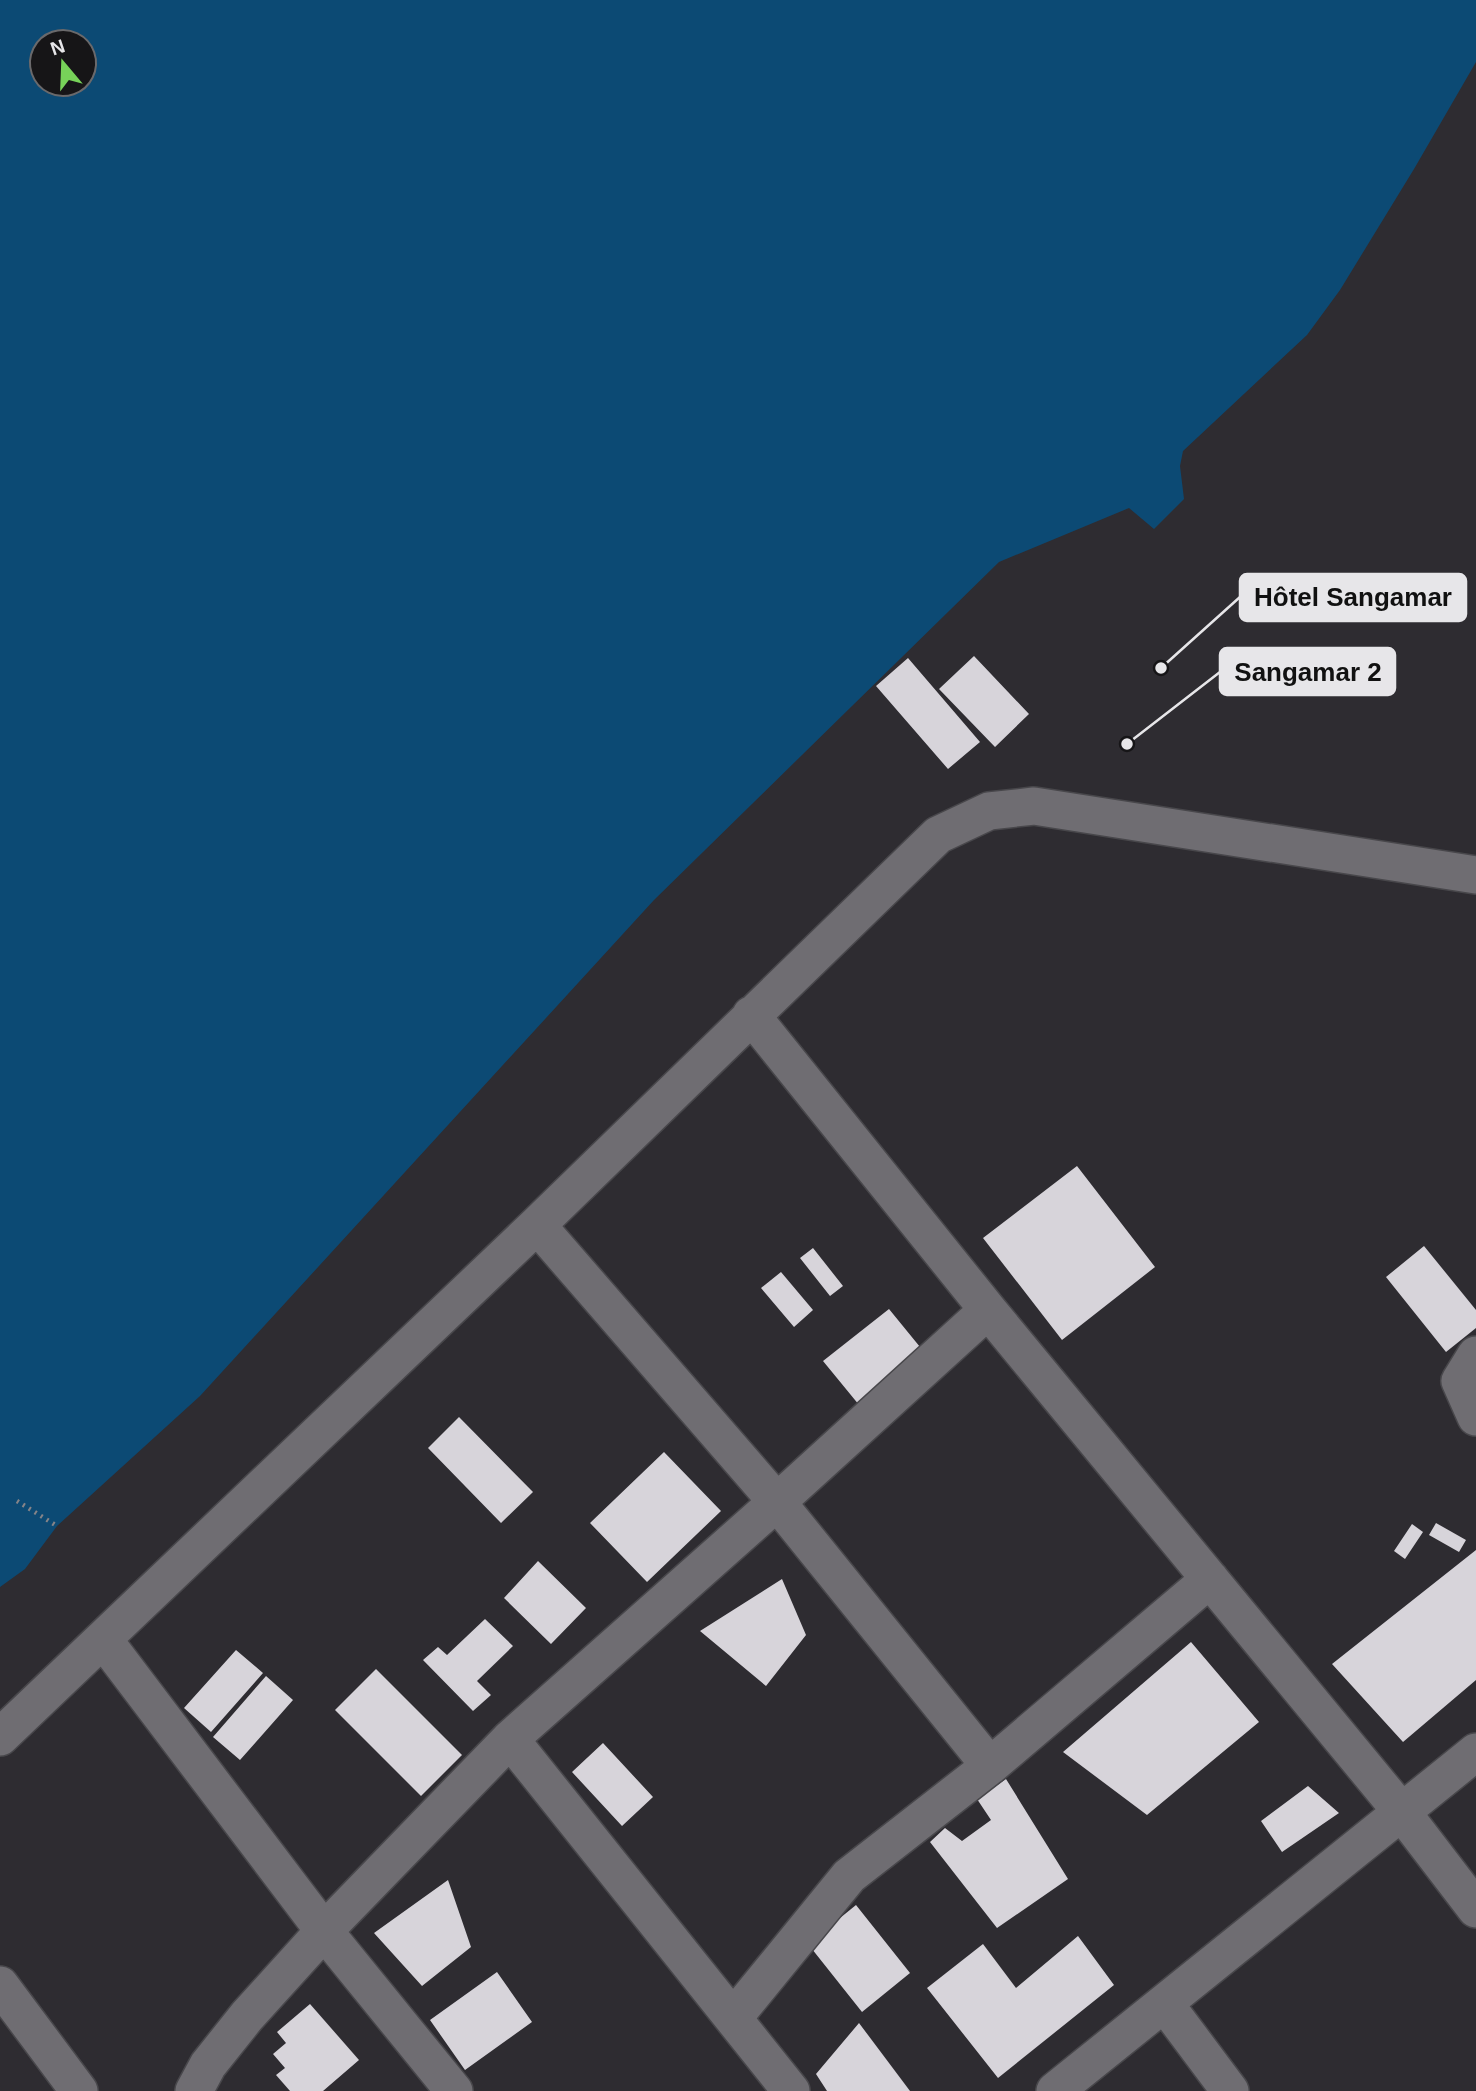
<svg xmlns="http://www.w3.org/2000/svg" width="1476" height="2091" font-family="Arial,sans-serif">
<rect width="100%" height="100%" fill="#2e2c31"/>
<path fill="#0c4a74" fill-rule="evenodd" d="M 0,0 L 1476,0 L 1476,62 L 1414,169 L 1340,290 L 1307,335 L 1183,451 L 1180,466 L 1184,499 L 1154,529 L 1129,508 L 999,562 L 654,900 L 200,1396 L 57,1526 L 25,1569 L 0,1587 ZM 42,42 L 84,42 L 84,84 L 42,84 Z"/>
<path fill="#d7d4da" d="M 974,656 L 1029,714 L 995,747 L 939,689 Z
M 908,658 L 980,742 L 948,769 L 876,686 Z
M 1077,1166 L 1155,1267 L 1062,1340 L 983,1238 Z
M 1424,1246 L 1476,1310 L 1476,1328 L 1446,1352 L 1386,1277 Z
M 813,1248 L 843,1286 L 830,1296 L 800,1258 Z
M 781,1272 L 813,1310 L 794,1327 L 761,1288 Z
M 889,1309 L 929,1358 L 864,1411 L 823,1361 Z
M 459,1417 L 533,1492 L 501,1523 L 428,1448 Z
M 664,1452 L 721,1511 L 647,1582 L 590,1523 Z
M 1436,1523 L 1466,1540 L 1459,1552 L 1429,1535 Z
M 1412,1524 L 1423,1532 L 1405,1559 L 1394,1551 Z
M 1476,1550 L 1476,1680 L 1403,1742 L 1332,1664 Z
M 538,1561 L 586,1608 L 551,1644 L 504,1598 Z
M 782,1579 L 806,1635 L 766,1686 L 700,1631 Z
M 485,1619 L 513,1646 L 477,1681 L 491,1695 L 473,1711 L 423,1660 L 438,1647 L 447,1655 Z
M 1191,1642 L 1259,1722 L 1147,1815 L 1063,1752 Z
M 236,1650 L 263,1673 L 211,1732 L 184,1708 Z
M 376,1669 L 462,1755 L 421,1796 L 335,1710 Z
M 266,1676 L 293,1700 L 240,1760 L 213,1737 Z
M 603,1743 L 653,1797 L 622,1826 L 572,1772 Z
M 1006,1779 L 1068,1879 L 997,1928 L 930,1842 L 945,1828 L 962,1841 L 991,1820 L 977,1799 Z
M 1308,1786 L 1339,1813 L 1282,1852 L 1261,1821 Z
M 448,1880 L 471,1947 L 422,1986 L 374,1933 Z
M 856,1905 L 910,1973 L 862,2012 L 808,1944 Z
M 1078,1936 L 1114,1985 L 998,2078 L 927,1988 L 983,1944 L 1016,1988 Z
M 497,1972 L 532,2022 L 465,2070 L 430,2020 Z
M 310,2004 L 359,2060 L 323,2091 L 290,2091 L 276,2075 L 285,2068 L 273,2054 L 286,2043 L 277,2032 Z
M 859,2023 L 910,2091 L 827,2091 L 816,2074 Z"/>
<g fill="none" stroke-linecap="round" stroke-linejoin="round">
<defs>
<path id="minor" d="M 751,1015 L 988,1310 L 1401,1811 L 1476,1909
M 537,1225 L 777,1502 L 990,1766
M 1476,1355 L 1460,1381 L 1476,1417
M 103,1639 L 324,1931 L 454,2091
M 0,1737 L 537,1225 L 938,835 L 989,811 L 1034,806 L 1476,875
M 510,1739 L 791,2091
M 0,1985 L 79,2091
M 1165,2004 L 1230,2091
M 734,2017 L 849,1876 L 990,1766 L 1210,1579
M 194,2091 L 208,2065 L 247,2016 L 324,1931 L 510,1739 L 777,1502 L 988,1310
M 1055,2091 L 1476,1752"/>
</defs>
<use href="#minor" stroke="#48474b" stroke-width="40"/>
<path stroke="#868488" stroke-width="4.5" stroke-dasharray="2 5" stroke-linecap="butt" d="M 17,1501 L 57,1526"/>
<use href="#minor" stroke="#6f6d72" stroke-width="37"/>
</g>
<path fill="none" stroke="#e7e6e9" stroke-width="2.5" d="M1161 668L1240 597M1127 744L1220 672"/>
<g fill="#e7e6e9" stroke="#161517" stroke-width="2.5">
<circle cx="1161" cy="668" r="7"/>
<circle cx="1127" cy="744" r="7"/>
</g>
<g fill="#e7e6e9" stroke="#e7e6e9" stroke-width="2.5">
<rect x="1240" y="574" width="226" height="47" rx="7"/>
<rect x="1220" y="648" width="175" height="47" rx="7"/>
</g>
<g font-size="26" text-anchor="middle" font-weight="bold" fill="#111">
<text x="1353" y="606">Hôtel Sangamar</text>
<text x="1308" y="681">Sangamar 2</text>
</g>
<g transform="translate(63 63) rotate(341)"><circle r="33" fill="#161517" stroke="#6a696b" stroke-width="2"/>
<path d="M0-5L12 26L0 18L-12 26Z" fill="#77d259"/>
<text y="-10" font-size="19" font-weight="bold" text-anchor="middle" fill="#e7e6e9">N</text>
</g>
</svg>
